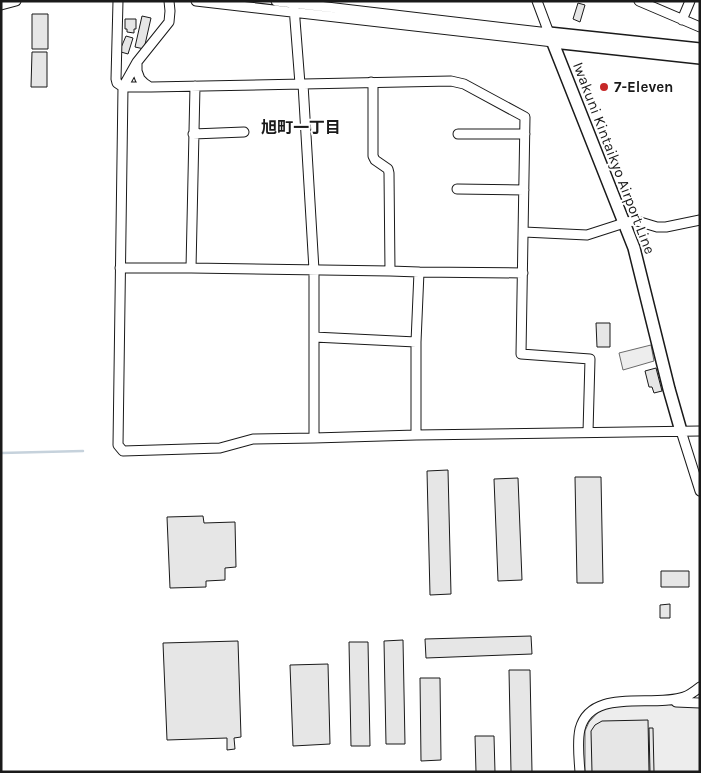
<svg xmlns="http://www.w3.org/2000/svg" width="701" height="773" font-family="Karla,'Noto Sans JP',sans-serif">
<rect width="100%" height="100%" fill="#fff"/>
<path fill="#ededed" stroke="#6a6a6a" d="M 651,345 L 654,361 L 623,370 L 619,353 Z
M 671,704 L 700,707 L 700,772 L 585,772 L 585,731 L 589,722 L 601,709 L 612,706 Z"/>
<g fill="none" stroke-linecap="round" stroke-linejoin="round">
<path stroke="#c6d2dc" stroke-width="2.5" d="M 1,453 L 83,451"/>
</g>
<path fill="#e6e6e6" stroke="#1a1a1a" d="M 578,3 L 585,5 L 580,22 L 573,19 Z
M 32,14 L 48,14 L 48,49 L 32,49 Z
M 142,16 L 151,18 L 144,49 L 135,47 Z
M 125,19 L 136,19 L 136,29 L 134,29 L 134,33 L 127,32 L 127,29 L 125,29 Z
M 126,36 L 133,38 L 128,54 L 121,52 L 122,51 L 120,50 Z
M 32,52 L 47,52 L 47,87 L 31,87 Z
M 596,323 L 610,323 L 610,347 L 597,347 Z
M 656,368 L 662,391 L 654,393 L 652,387 L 649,387 L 645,371 Z
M 448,470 L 451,594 L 430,595 L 427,471 Z
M 575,477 L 601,477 L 603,583 L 577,583 Z
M 518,478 L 522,580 L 498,581 L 494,479 Z
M 203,516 L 204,523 L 235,522 L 236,567 L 225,568 L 225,580 L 206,581 L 206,587 L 170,588 L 167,517 Z
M 661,571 L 689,571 L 689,587 L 661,587 Z
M 670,604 L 670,618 L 660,618 L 660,605 Z
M 531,636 L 532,654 L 426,658 L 425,639 Z
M 403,640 L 405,744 L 386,744 L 384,641 Z
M 238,641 L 241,737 L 234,738 L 235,749 L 227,750 L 227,738 L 167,740 L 163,643 Z
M 349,642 L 368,642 L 370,746 L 351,746 Z
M 328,664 L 330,744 L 293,746 L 290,665 Z
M 509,670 L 530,670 L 532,772 L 511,772 Z
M 420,678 L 440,678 L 441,760 L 421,761 Z
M 648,720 L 649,772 L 592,772 L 591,731 L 595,725 L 602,721 Z
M 649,728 L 653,728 L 654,772 L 650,772 Z
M 475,736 L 494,736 L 495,772 L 476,772 Z"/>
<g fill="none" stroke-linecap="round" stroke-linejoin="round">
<defs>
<path id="minor" d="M 118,1 L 116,79 L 117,83 L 123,87 L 118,445 L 123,451 L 220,448 L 253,439 L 314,438
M 196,1 L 553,42
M 276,1 L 549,33 L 537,1
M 639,1 L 700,27
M 1,5 L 16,1
M 294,7 L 300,84
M 682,20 L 690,1
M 137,62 L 123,87 L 151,87 L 451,81 L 464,84 L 525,117 L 521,354 L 590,359 L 588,432
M 371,82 L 373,86 L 373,156 L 375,160 L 388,169 L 389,173 L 390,271
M 303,84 L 314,270 L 314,438 L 416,435 L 700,431
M 150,87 L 144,83 L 140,79 L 137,71 L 137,62 L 169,22 L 170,11 L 169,1
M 193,134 L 244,132
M 458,134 L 525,134
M 457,189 L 524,190
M 524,232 L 587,235 L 618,225 L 624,222 L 637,221 L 657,227 L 666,227 L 700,220
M 120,268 L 191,268 L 390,271 L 419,272 L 523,273
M 191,268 L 195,86
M 314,337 L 416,342
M 681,431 L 700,491
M 416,435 L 416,342 L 419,272
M 676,702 L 700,703
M 580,772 C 579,758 577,742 580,729 C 591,687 652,708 684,697 C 690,695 695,691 700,687"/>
<path id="major" d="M 549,33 L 634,248 L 669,389 L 681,431
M 549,33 L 700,49
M 553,42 L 700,58"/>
</defs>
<use href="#minor" stroke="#1a1a1a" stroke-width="11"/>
<use href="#major" stroke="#1a1a1a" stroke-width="14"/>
<use href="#minor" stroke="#fff" stroke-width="9"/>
<use href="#major" stroke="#fff" stroke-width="11"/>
</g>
<circle fill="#c62828" stroke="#fff" stroke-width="2" cx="604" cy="87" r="5"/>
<g text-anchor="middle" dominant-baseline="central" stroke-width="4" stroke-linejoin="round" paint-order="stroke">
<g font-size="15" font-weight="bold" fill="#1a1a1a" stroke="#fff" text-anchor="start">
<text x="614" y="87">7-Eleven</text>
</g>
<g font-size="15" fill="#1a1a1a" stroke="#fff">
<text transform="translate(614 158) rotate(69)">Iwakuni Kintaikyo Airport Line</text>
</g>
<g font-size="16" font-weight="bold" fill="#1a1a1a" stroke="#fff">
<text x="301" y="127">旭町一丁目</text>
</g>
</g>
<rect width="701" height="773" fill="none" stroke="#1a1a1a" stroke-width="5"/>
</svg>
